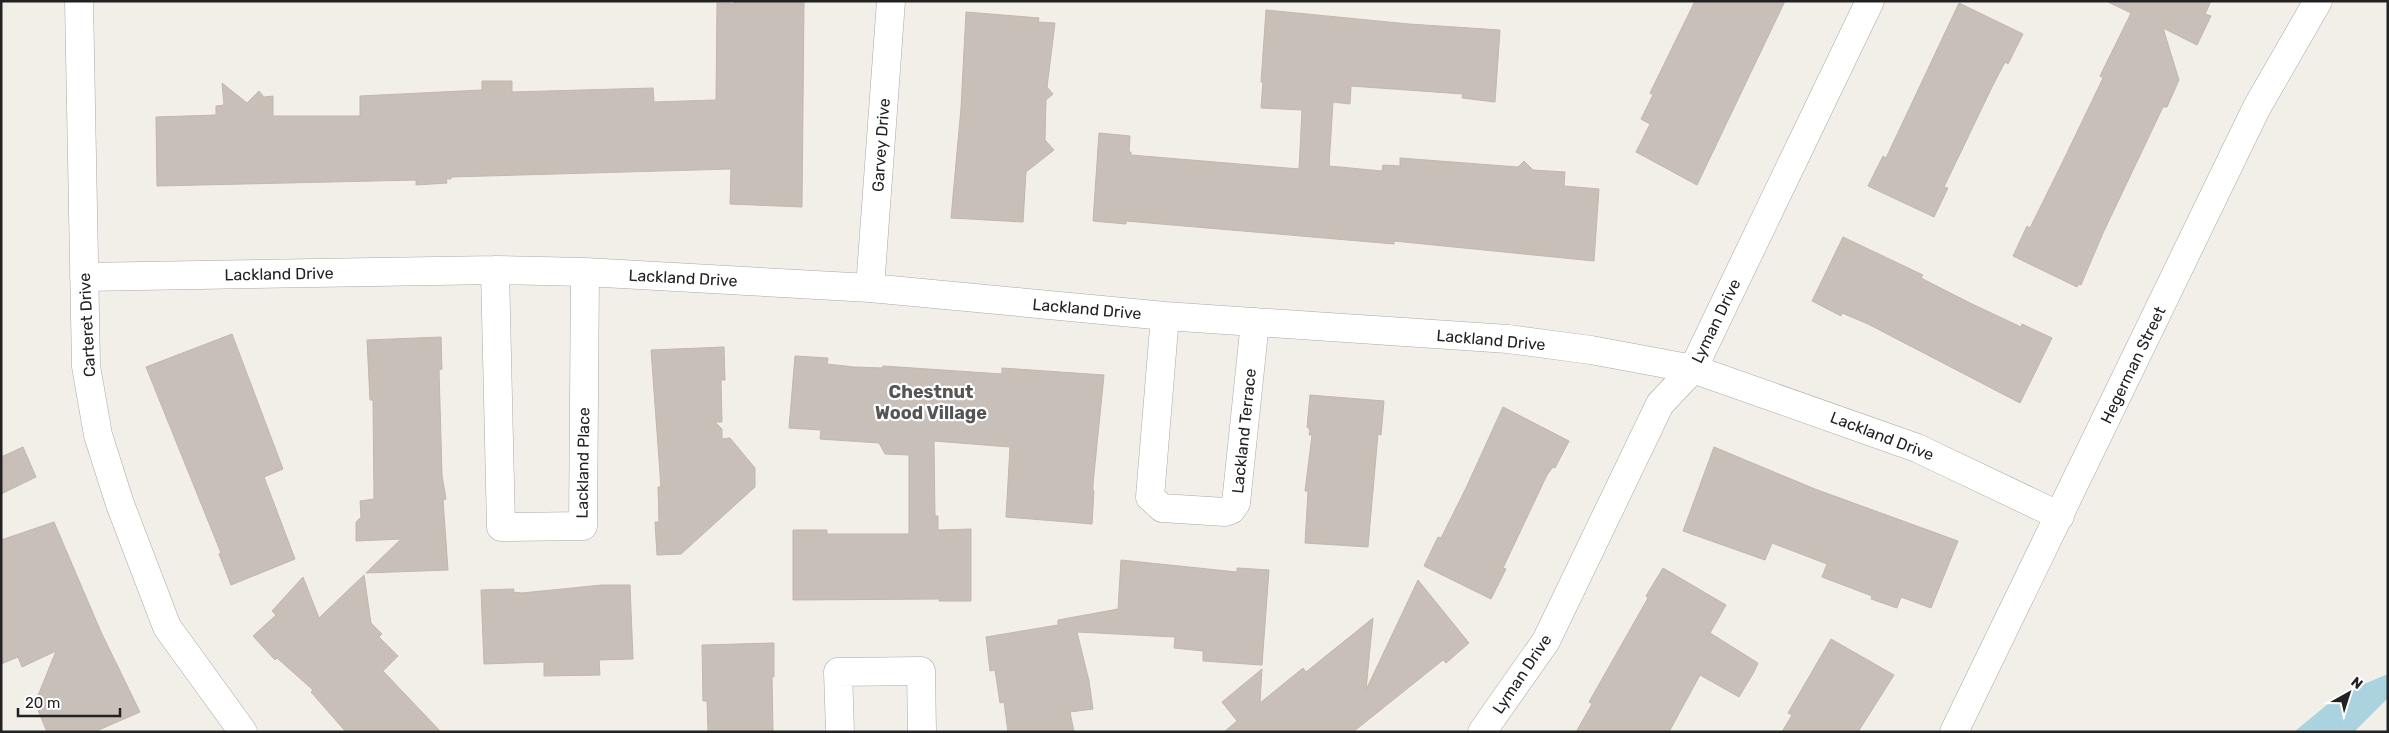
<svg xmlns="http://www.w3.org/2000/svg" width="2389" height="733" font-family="Rubik,sans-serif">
<rect width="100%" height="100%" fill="#f2efe9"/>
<path fill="#aad3df" d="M 2388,674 L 2388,698 L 2354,732 L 2294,732 L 2340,694 Z"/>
<path fill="#c7bfb8" stroke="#c4b6ab" d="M 734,1 L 804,1 L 802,207 L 730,204 L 731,169 L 451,177 L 451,179 L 446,179 L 447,183 L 416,185 L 416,180 L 157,186 L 156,117 L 216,115 L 216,106 L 224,105 L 222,83 L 247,103 L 259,91 L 264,97 L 273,96 L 273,116 L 360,116 L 360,96 L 482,90 L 482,81 L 512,81 L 512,92 L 653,88 L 654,102 L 716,100 L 717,3 L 734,4 Z
M 1695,1 L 1785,1 L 1697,185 L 1636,152 L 1650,124 L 1641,119 L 1653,95 L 1650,93 Z
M 2106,1 L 2211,1 L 2205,14 L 2211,16 L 2197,45 L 2163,28 L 2179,80 L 2167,107 L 2163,107 L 2103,233 L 2081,285 L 2079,284 L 2077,287 L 2013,256 L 2027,226 L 2030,228 L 2065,157 L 2103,78 L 2100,76 L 2131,13 Z
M 1959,3 L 2023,34 L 2008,64 L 2005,62 L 1992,87 L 1944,187 L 1948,188 L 1934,217 L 1868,186 L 1883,156 L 1886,158 Z
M 1266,10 L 1409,24 L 1500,30 L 1495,102 L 1462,98 L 1463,94 L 1351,86 L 1350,104 L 1333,102 L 1329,166 L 1382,171 L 1383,165 L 1400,166 L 1400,158 L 1518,167 L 1524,161 L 1533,170 L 1565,172 L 1564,186 L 1599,189 L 1594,261 L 1394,241 L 1394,244 L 1126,221 L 1126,224 L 1093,221 L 1099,133 L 1130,136 L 1129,152 L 1131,152 L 1131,155 L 1299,169 L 1302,110 L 1261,108 L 1263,82 L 1261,82 Z
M 966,12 L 1039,18 L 1038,22 L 1055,23 L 1047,87 L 1053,94 L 1046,100 L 1045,140 L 1054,150 L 1026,172 L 1023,222 L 951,218 L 961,108 Z
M 1843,237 L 1923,275 L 1921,278 L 1970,303 L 2021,327 L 2022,324 L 2052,338 L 2020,403 L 1868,324 L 1842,313 L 1841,316 L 1812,301 Z
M 232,334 L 283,469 L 264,477 L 295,559 L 231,585 L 219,554 L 221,553 L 146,367 Z
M 441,337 L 442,369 L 439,370 L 442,475 L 446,499 L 443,500 L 448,570 L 366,573 L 401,539 L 356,541 L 356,522 L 361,517 L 360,501 L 374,499 L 373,400 L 370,400 L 367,340 Z
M 724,347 L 725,380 L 721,380 L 722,422 L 715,422 L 722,429 L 722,439 L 730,438 L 755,468 L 755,487 L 681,554 L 657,555 L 655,522 L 659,522 L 658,487 L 661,487 L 651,350 Z
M 795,356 L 828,358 L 827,364 L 854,367 L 882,368 L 883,366 L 1002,374 L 1002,368 L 1104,375 L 1093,484 L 1093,491 L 1094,491 L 1092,524 L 1006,517 L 1010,447 L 934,441 L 935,516 L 938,516 L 938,530 L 971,529 L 971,601 L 939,601 L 939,599 L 793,600 L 793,530 L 827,530 L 827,534 L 909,534 L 909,455 L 885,454 L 879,443 L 820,439 L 821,430 L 789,428 Z
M 1310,395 L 1384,401 L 1381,435 L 1378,434 L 1368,547 L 1305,543 L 1308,491 L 1305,491 L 1312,435 L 1309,435 L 1310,430 L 1307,427 Z
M 1503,407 L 1569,441 L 1555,468 L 1553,467 L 1547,475 L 1503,568 L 1506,569 L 1491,599 L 1424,566 L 1438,537 L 1441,538 L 1466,488 Z
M 23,447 L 36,477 L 1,494 L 1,457 Z
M 1714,447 L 1815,489 L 1958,541 L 1931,608 L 1901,597 L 1897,608 L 1871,599 L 1872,596 L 1822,577 L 1827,564 L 1772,543 L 1765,560 L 1683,531 Z
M 54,522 L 101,632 L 140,712 L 94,732 L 47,732 L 35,703 L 56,651 L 22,667 L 18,657 L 1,664 L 1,540 Z
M 1121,560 L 1237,572 L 1237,568 L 1269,570 L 1262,665 L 1203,661 L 1203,651 L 1174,648 L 1175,637 L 1077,632 L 1089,681 L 1093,709 L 1070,712 L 1074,732 L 1008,732 L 1004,702 L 1000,703 L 995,670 L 990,671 L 986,637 L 1058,625 L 1058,620 L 1118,609 Z
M 1663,568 L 1726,605 L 1710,633 L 1758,663 L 1754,672 L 1739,697 L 1700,675 L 1669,732 L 1576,732 L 1592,704 L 1589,702 L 1648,598 L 1646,596 Z
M 364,575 L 371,623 L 382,634 L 379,637 L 398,656 L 383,671 L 441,732 L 346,732 L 311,692 L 313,690 L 277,658 L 275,660 L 253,636 L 276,615 L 272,611 L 303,577 L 319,618 Z
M 1418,580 L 1469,643 L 1446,663 L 1443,660 L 1353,732 L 1224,732 L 1237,721 L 1222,702 L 1262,669 L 1260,703 L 1303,668 L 1306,672 L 1373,618 L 1366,690 Z
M 602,585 L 630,585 L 633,659 L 599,660 L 600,675 L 544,676 L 544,662 L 484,664 L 481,590 L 514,589 L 513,592 L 522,593 Z
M 1831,639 L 1894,675 L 1858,732 L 1782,732 L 1792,715 L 1788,713 Z
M 774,643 L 774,677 L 772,676 L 773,732 L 708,732 L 707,701 L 703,701 L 702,645 Z"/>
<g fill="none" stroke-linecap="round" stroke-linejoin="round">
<defs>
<path id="minor" d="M 79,1 L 86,366 L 98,435 L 120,504 L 167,627 L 243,732
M 495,270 L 501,527 L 583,526 L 585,272
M 84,277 L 495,270 L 585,272 L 870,288 L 1165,316 L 1508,339 L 1591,350 L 1693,369 L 1917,448 L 2060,516
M 870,288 L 891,1
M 1165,316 L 1150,497 L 1162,508 L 1225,512 L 1231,510 L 1236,503 L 1255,322
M 840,732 L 838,672 L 921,671 L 922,732
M 1482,732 L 1546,641 L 1660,404 L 1693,369 L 1870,1
M 1954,732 L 2257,107 L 2318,1"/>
</defs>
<use href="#minor" stroke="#a9a9a9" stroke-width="29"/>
<use href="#minor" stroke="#fff" stroke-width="28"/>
</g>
<g text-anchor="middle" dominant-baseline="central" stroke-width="4.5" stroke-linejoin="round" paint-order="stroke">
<g font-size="16" fill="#222" stroke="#fff">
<text transform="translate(881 145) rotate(-86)">Garvey Drive</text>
<text transform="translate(279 274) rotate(-1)">Lackland Drive</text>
<text transform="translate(683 278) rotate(3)">Lackland Drive</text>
<text transform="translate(1087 309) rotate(5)">Lackland Drive</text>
<text transform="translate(1716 321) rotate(-64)">Lyman Drive</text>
<text transform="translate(87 325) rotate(-93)">Carteret Drive</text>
<text transform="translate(1491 340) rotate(5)">Lackland Drive</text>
<text transform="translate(2133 365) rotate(-64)">Hegerman Street</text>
<text transform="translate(1244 431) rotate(-84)">Lackland Terrace</text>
<text transform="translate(1882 436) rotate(21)">Lackland Drive</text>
<text transform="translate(583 463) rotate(-89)">Lackland Place</text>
<text transform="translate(1522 674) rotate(-56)">Lyman Drive</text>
</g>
<g font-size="18" font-weight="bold" fill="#555" stroke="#fff">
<text x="931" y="392">Chestnut<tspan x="931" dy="21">Wood Village</tspan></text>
</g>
</g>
<rect width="2389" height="733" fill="none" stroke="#222222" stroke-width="5"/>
<g transform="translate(2349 693) rotate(39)" stroke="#ffffff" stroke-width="4" paint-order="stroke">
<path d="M0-4L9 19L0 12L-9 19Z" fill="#222222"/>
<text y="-8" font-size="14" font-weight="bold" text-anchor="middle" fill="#222222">N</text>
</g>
<path d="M18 708v8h102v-8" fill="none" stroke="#222222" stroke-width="2.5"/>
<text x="25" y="708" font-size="15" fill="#222222" stroke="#ffffff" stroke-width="4" paint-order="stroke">20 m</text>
</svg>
